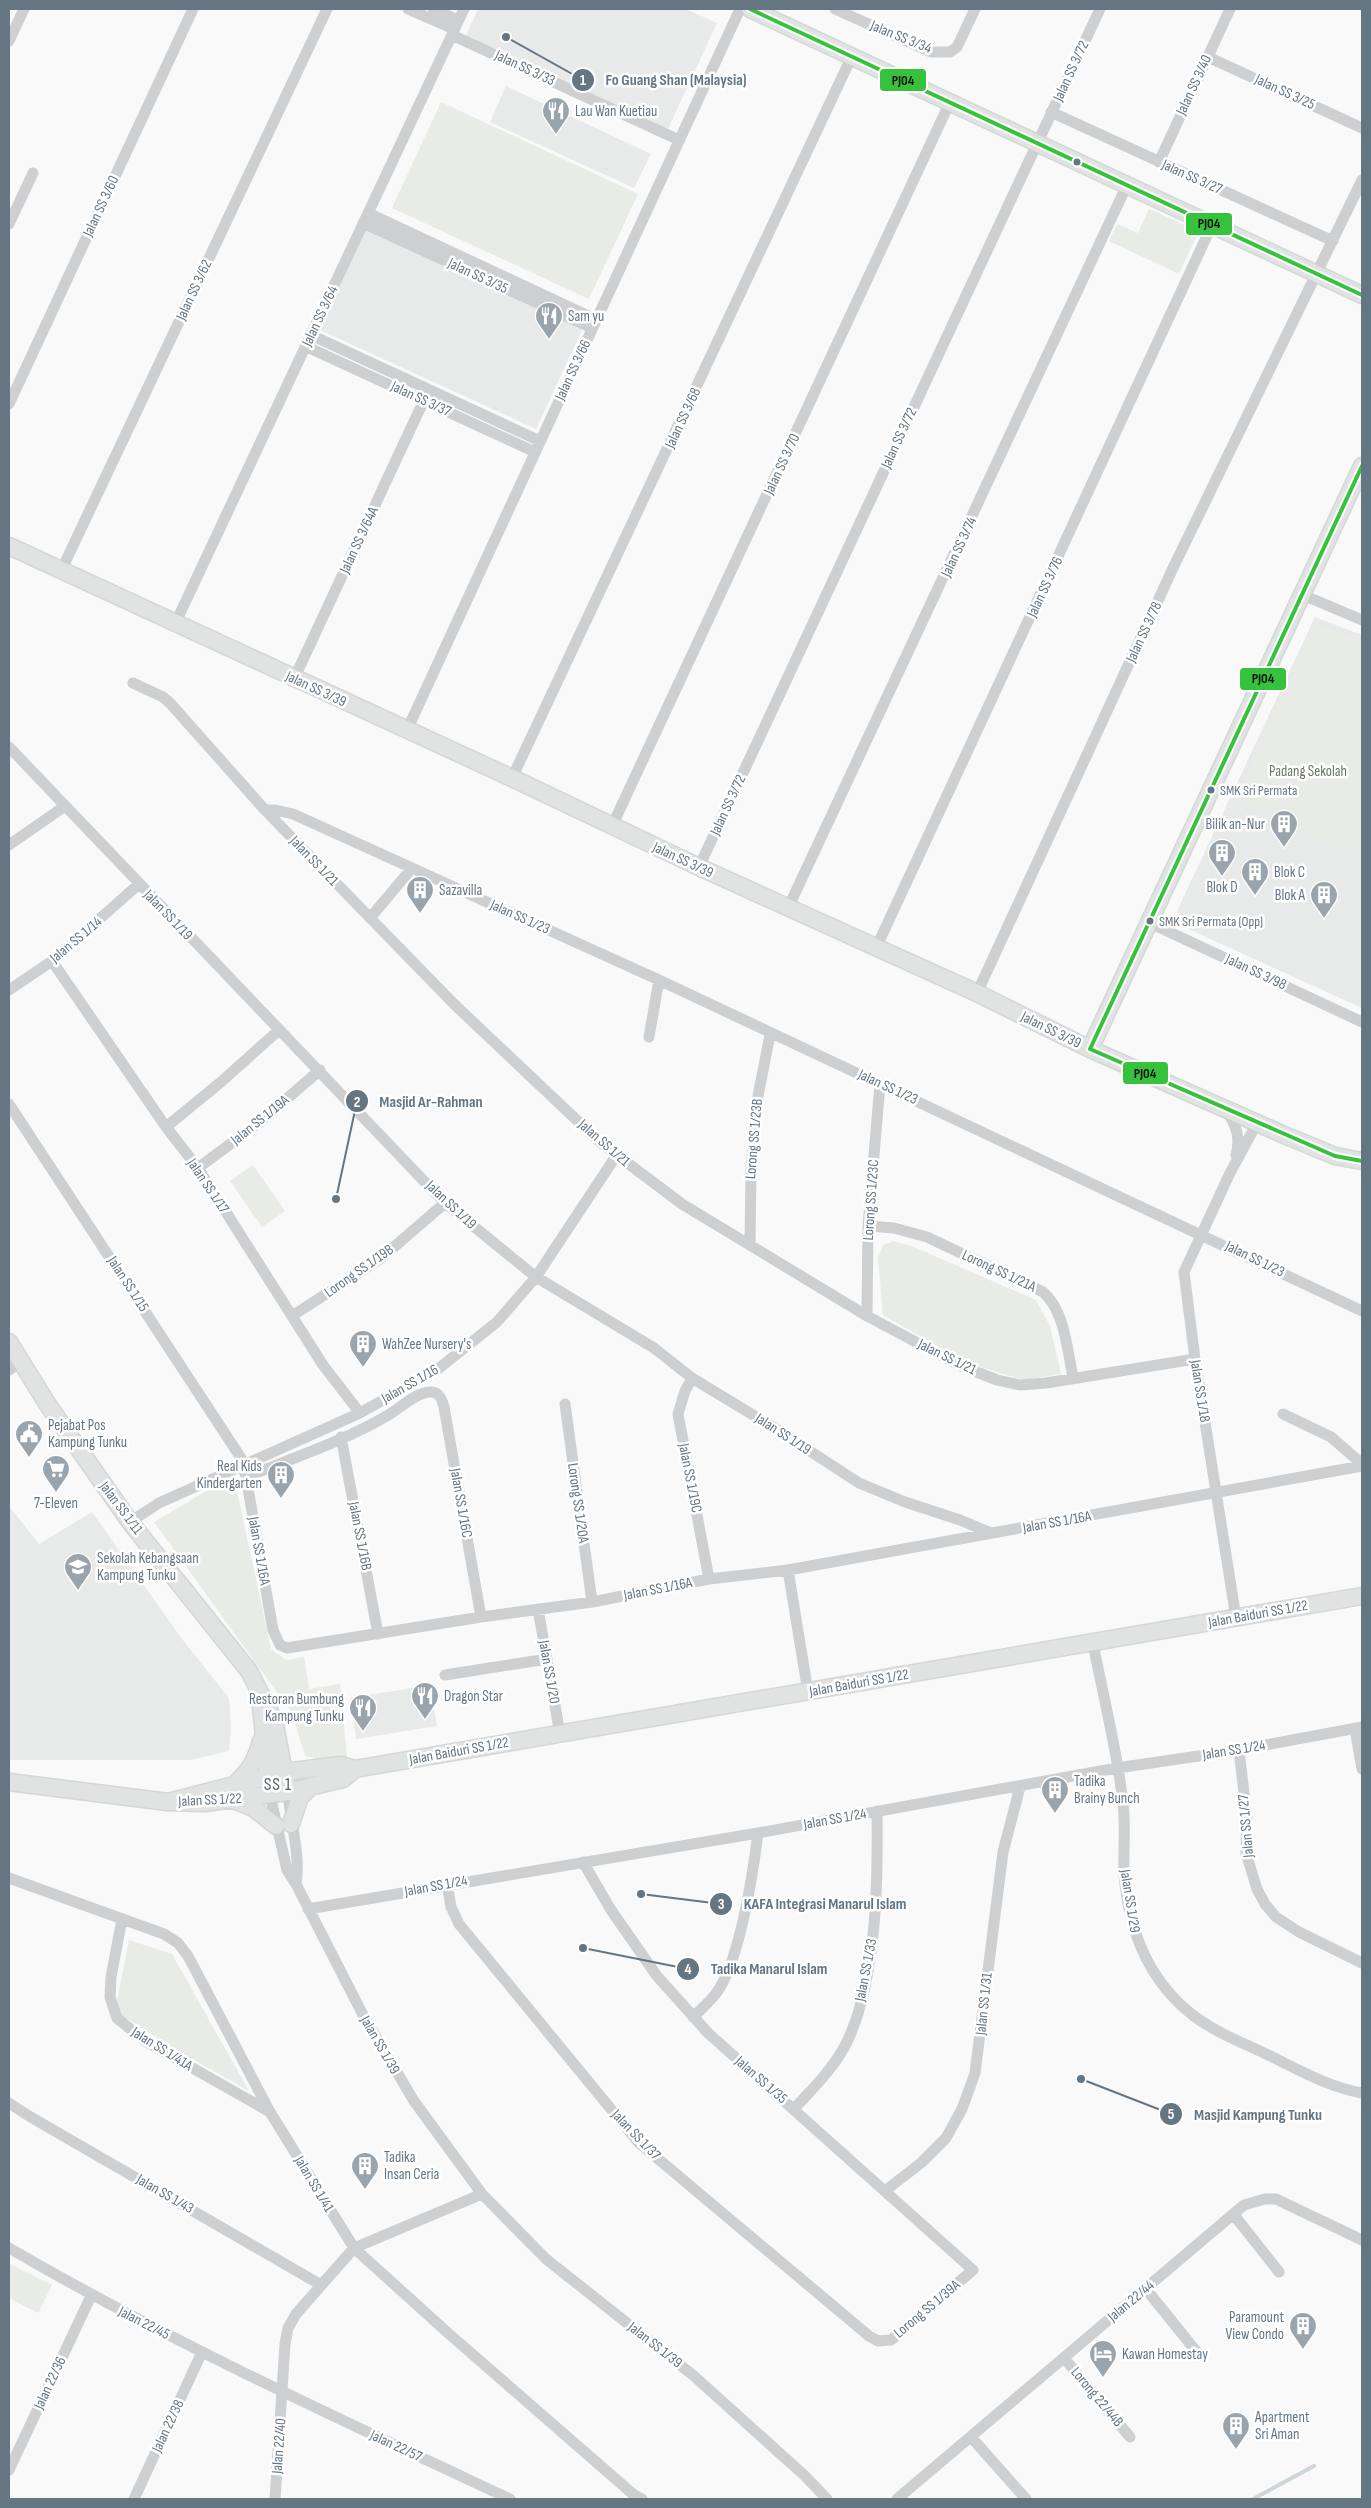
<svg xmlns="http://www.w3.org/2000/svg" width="1371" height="2508" font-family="'Sofia Sans Condensed',sans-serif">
<rect width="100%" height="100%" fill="#f9f9f9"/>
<path fill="#e8e9e9" d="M 478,9 L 686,9 L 717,23 L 668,129 L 466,36 Z
M 506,86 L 651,154 L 634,188 L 490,122 Z
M 367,228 L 583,328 L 536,429 L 320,330 Z
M 1315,617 L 1362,635 L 1362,1008 L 1184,927 L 1177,911 Z
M 9,1506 L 39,1544 L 92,1512 L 182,1639 L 229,1698 L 231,1726 L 229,1751 L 191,1760 L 9,1760 Z
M 430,1685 L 437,1726 L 356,1739 L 350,1698 Z"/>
<path fill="#e8ebe6" d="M 441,102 L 638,194 L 589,299 L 392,208 Z
M 1149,209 L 1192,228 L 1196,237 L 1179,274 L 1109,241 L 1117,224 L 1138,233 Z
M 1315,624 L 1362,641 L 1362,857 L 1236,798 Z
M 253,1165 L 285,1211 L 262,1227 L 230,1181 Z
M 893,1241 L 914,1247 L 1036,1300 L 1050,1326 L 1061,1374 L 1024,1380 L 967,1363 L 883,1315 L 878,1258 L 883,1245 Z
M 223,1481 L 237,1491 L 271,1649 L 286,1660 L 304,1657 L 309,1689 L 340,1684 L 347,1757 L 319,1759 L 305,1756 L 292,1713 L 154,1522 Z
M 129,1940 L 172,1954 L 249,2091 L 180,2052 L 115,2011 Z
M 10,2264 L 52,2285 L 38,2313 L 9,2298 Z"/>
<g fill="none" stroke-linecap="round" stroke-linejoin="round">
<path stroke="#ced6d9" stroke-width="4" d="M 1253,2499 L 1314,2466"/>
<defs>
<path id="secondary" d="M 750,9 L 1362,295
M 9,546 L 512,778 L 699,867 L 977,993 L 1090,1049 L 1282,1134 L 1335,1156 L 1362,1161
M 1090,1049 L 1362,466
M 9,1342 L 48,1405 L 130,1522 L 249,1671 L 274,1720 L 288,1792
M 260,1696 L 269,1786
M 9,1782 L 168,1802 L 205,1803 L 288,1792 L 343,1779 L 355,1769
M 236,1783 C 250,1770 256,1760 261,1741
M 234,1800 L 253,1808 L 276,1826
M 168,1802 L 285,1772 L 340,1765 L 355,1769 L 1362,1596
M 291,1824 L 300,1797 L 312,1786"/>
</defs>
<use href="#secondary" stroke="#d5d6d7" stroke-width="19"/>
<path stroke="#cecfd0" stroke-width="11" d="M 408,9 L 454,29
M 433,9 L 458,20
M 835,9 L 931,52 L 950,52 L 957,47 L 975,9
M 452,35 L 679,140
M 9,41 L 24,9
M 1208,57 L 1362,128
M 1051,112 L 1333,241
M 1159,162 L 1230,9
M 368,213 L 597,320
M 363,223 L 592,328
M 9,224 L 33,173
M 311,335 L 540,441
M 305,346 L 535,452
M 9,404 L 193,9
M 61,571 L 327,9
M 1303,595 L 1362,620
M 175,624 L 464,9
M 294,679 L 424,400
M 133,683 L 163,697 L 170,703 L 265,810 L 454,1004 L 601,1143 L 682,1204 L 867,1316 L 961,1366 L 997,1380 L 1020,1385 L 1046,1383 L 1195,1359
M 407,730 L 740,9
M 9,747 L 445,1203 L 536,1277 L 654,1348 L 692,1378 L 773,1427 L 859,1483 L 905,1502 L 960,1520 L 991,1533
M 512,778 L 852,56
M 265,810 L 275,810 L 293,814 L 659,980 L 1362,1311
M 612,826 L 950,102
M 9,845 L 65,806
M 699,867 L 1100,9
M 788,908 L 1127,185
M 370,918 L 412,868
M 1150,923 L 1362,1022
M 876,948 L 1212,225
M 52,961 L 166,1127 L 198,1168 L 323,1365 L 360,1413
M 9,990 L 52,961 L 139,884
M 977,993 L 1173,568 L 1362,180
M 649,1037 L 659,980
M 9,1104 L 241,1458 L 246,1477 L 273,1630 L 280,1645 L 287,1648 L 481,1617 L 592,1602 L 709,1579 L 788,1570 L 1362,1466
M 1226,1110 C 1236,1125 1241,1137 1236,1155
M 166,1127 L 221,1082 L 279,1030
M 198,1168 L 260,1122 L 320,1070
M 868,1226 L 894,1228 L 927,1237 L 1043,1292 C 1065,1311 1067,1349 1073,1377
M 750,1245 L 751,1169 L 758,1096 L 770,1035
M 292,1316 L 380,1259 L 445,1203
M 867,1316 L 868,1226 L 880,1084
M 9,1370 L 21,1361
M 692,1378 L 685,1391 L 678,1414 L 709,1579
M 565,1404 L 592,1602
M 1283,1414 L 1331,1437 L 1362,1464
M 341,1437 L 378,1634
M 246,1477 C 293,1458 347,1440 390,1414 C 400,1408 417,1392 430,1392 C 439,1391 442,1399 444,1407 L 481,1617
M 130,1522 L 159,1503 L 360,1413 L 438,1369 L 497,1322 L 536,1277 L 616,1156
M 788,1570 L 808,1692
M 538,1609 L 560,1734
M 1236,1618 L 1195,1359 L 1184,1272 L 1230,1173 L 1257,1123
M 1093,1643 C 1103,1696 1117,1749 1123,1803 C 1126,1827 1123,1851 1124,1875 C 1129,1931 1148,1981 1194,2016 C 1215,2032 1241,2042 1264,2053 C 1296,2068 1327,2087 1362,2093
M 445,1675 L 547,1659
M 1355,1729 L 1362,1769
M 1239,1750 L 1247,1819 L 1246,1853 L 1257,1889 L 1265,1904 L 1276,1917 L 1299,1932 L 1362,1963
M 288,1792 C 290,1821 301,1856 296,1884
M 270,1795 L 287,1870 L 296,1884 L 363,2015 L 414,2101 L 482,2194 L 546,2259 L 694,2376 L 805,2476 L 827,2499
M 9,1878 L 164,1934 L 178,1943 L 188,1956 L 270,2112 L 354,2248 L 448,2333 L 634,2495 L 642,2499
M 447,1884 L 451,1907 L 459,1924 L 638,2142 L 869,2336 L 878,2341 L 891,2340 L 973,2270 L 708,2033 L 657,1976 L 611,1910 L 583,1862
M 308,1909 L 758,1833 L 1117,1768 L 1239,1750 L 1362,1727
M 122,1919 L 111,1977 L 110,1997 L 117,2018 L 145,2041 L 270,2112
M 693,2017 C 701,2009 711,2001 717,1992 C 740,1960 753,1873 758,1833
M 9,2103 L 29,2116 L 321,2285
M 794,2109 C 814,2087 835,2067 848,2040 C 877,1976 878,1881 877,1811
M 886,2190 L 921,2163 L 946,2138 L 962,2109 L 975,2073 L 1003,1852 L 1020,1787
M 1234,2215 L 1279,2272
M 9,2248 C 171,2342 341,2420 510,2499
M 1146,2289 L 1200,2356
M 1064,2358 L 1130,2437
M 971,2437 L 1026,2499
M 9,2470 L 91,2296
M 134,2499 L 202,2352
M 275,2499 L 285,2344 L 288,2328 L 296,2314 L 354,2248 L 482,2194
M 897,2499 L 1244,2205 L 1265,2199 L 1276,2199 L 1362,2240"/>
<use href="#secondary" stroke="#e1e2e2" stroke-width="16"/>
<defs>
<path id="bus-1" d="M 750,9 L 1362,295
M 1362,466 L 1090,1049 L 1335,1156 L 1362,1161"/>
</defs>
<use href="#bus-1" stroke="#fff" stroke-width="8"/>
<use href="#bus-1" stroke="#37c23d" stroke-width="4"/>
</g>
<defs>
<symbol id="restaurant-pin" viewBox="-11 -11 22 30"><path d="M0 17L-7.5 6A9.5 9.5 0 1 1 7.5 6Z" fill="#99a4ac" stroke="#fff"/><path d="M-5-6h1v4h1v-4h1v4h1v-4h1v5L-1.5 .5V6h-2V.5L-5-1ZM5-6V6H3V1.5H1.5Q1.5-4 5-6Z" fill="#fff"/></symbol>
<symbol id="building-pin" viewBox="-11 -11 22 30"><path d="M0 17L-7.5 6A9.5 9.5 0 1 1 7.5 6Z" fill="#99a4ac" stroke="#fff"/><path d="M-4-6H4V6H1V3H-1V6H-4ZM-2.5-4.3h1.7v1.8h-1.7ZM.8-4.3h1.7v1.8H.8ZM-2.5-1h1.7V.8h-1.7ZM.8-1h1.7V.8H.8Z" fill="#fff"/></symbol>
<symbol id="civic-pin" viewBox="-11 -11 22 30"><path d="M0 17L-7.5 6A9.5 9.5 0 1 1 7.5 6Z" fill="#99a4ac" stroke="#fff"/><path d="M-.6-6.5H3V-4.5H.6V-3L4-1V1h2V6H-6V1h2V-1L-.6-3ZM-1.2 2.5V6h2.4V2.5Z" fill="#fff"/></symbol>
<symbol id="supermarket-pin" viewBox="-11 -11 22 30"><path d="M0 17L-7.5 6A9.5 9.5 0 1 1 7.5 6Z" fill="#99a4ac" stroke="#fff"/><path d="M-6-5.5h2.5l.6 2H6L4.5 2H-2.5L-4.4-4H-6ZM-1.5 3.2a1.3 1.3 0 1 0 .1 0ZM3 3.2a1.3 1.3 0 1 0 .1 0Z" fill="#fff"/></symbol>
<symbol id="school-pin" viewBox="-11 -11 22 30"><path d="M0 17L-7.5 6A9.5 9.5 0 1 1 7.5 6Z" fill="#99a4ac" stroke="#fff"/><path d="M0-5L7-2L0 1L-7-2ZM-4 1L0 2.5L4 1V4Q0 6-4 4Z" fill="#fff"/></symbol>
<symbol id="hotel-pin" viewBox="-11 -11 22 30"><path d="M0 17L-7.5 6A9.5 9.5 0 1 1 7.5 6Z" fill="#99a4ac" stroke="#fff"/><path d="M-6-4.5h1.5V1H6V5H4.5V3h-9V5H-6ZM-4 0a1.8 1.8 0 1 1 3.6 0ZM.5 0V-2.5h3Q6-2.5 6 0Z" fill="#fff"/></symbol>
</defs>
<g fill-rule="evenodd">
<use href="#restaurant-pin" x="540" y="95" width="32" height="43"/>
<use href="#restaurant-pin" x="533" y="300" width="32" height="43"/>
<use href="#building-pin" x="1268" y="808" width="32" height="43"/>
<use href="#building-pin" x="1206" y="837" width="32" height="43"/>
<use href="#building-pin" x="1239" y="856" width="32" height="43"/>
<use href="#building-pin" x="404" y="874" width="32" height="43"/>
<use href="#building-pin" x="1308" y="879" width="32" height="43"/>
<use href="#building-pin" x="347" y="1328" width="32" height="43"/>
<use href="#civic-pin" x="13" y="1418" width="32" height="43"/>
<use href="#supermarket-pin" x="40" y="1453" width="32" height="43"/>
<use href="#building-pin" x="265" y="1459" width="32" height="43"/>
<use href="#school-pin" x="62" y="1551" width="32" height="43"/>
<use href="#restaurant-pin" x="409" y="1680" width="32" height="43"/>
<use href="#restaurant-pin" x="347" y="1692" width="32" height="43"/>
<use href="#building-pin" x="1039" y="1774" width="32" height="43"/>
<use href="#building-pin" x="349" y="2150" width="32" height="43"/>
<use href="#building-pin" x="1287" y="2310" width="32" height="43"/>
<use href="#hotel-pin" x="1087" y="2338" width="32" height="43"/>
<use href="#building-pin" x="1220" y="2410" width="32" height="43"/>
</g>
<g fill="#657683" stroke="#fff" stroke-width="2">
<circle cx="1077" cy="162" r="4.5"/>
<circle cx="1211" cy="790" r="4.5"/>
<circle cx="1150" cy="921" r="4.5"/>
</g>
<g text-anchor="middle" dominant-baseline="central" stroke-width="5" stroke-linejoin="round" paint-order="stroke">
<g font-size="14" fill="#657683" stroke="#fff" text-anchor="start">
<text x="1220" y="790">SMK Sri Permata</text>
<text x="1159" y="921">SMK Sri Permata (Opp)</text>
</g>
<g font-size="15" fill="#657683" stroke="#fff">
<text transform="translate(901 37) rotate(22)">Jalan SS 3/34</text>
<text transform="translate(525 68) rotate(25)">Jalan SS 3/33</text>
<text transform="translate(1071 71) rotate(-65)">Jalan SS 3/72</text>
<text transform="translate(1194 85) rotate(-65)">Jalan SS 3/40</text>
<text transform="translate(1285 92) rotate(25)">Jalan SS 3/25</text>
<text transform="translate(1192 177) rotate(24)">Jalan SS 3/27</text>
<text transform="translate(101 206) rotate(-65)">Jalan SS 3/60</text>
<text transform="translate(478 276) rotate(25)">Jalan SS 3/35</text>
<text transform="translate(194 290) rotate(-65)">Jalan SS 3/62</text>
<text transform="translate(320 316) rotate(-65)">Jalan SS 3/64</text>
<text transform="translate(573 370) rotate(-65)">Jalan SS 3/66</text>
<text transform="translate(421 399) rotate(25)">Jalan SS 3/37</text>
<text transform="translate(683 418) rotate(-65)">Jalan SS 3/68</text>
<text transform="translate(899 438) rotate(-65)">Jalan SS 3/72</text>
<text transform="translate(782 464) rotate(-65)">Jalan SS 3/70</text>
<text transform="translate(359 540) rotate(-65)">Jalan SS 3/64A</text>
<text transform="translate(959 547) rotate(-65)">Jalan SS 3/74</text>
<text transform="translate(1045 587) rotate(-65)">Jalan SS 3/76</text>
<text transform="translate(1144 632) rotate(-65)">Jalan SS 3/78</text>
<text transform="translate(316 689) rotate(25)">Jalan SS 3/39</text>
<text transform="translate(728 805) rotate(-65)">Jalan SS 3/72</text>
<text transform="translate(683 860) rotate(25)">Jalan SS 3/39</text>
<text transform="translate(314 861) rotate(46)">Jalan SS 1/21</text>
<text transform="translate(168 915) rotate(46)">Jalan SS 1/19</text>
<text transform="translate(520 917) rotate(24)">Jalan SS 1/23</text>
<text transform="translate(76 940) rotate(-40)">Jalan SS 1/14</text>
<text transform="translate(1256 972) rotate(25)">Jalan SS 3/98</text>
<text transform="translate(1051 1030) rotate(26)">Jalan SS 3/39</text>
<text transform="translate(888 1087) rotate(25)">Jalan SS 1/23</text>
<text transform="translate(260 1120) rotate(-39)">Jalan SS 1/19A</text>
<text transform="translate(754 1139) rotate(-85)">Lorong SS 1/23B</text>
<text transform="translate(604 1143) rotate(41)">Jalan SS 1/21</text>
<text transform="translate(208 1186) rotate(56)">Jalan SS 1/17</text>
<text transform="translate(871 1200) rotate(-86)">Lorong SS 1/23C</text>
<text transform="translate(451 1205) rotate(43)">Jalan SS 1/19</text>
<text transform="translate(1255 1259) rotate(26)">Jalan SS 1/23</text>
<text transform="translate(359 1271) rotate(-35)">Lorong SS 1/19B</text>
<text transform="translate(999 1271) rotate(25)">Lorong SS 1/21A</text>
<text transform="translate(128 1284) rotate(57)">Jalan SS 1/15</text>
<text transform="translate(947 1357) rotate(26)">Jalan SS 1/21</text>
<text transform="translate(410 1384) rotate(-30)">Jalan SS 1/16</text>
<text transform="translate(1200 1391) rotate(81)">Jalan SS 1/18</text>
<text transform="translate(783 1434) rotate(33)">Jalan SS 1/19</text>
<text transform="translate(690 1478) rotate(79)">Jalan SS 1/19C</text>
<text transform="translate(461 1503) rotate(80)">Jalan SS 1/16C</text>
<text transform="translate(578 1503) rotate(82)">Lorong SS 1/20A</text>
<text transform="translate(121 1508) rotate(53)">Jalan SS 1/11</text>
<text transform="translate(1057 1522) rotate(-10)">Jalan SS 1/16A</text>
<text transform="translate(360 1536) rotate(79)">Jalan SS 1/16B</text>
<text transform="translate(259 1551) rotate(80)">Jalan SS 1/16A</text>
<text transform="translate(658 1589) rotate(-11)">Jalan SS 1/16A</text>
<text transform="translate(1258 1614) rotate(-10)">Jalan Baiduri SS 1/22</text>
<text transform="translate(549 1672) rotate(80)">Jalan SS 1/20</text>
<text transform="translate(859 1683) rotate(-10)">Jalan Baiduri SS 1/22</text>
<text transform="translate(1234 1750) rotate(-9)">Jalan SS 1/24</text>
<text transform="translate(459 1751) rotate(-10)">Jalan Baiduri SS 1/22</text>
<text transform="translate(210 1800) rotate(-3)">Jalan SS 1/22</text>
<text transform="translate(835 1819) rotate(-10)">Jalan SS 1/24</text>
<text transform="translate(1246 1826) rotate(-95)">Jalan SS 1/27</text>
<text transform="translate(436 1886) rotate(-10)">Jalan SS 1/24</text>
<text transform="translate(1130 1901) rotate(81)">Jalan SS 1/29</text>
<text transform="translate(866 1970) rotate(-79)">Jalan SS 1/33</text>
<text transform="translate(984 2004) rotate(-84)">Jalan SS 1/31</text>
<text transform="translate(380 2045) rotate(60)">Jalan SS 1/39</text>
<text transform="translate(162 2049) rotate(32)">Jalan SS 1/41A</text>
<text transform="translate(761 2080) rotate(41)">Jalan SS 1/35</text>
<text transform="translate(636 2135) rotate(46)">Jalan SS 1/37</text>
<text transform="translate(314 2184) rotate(59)">Jalan SS 1/41</text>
<text transform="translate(165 2194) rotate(30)">Jalan SS 1/43</text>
<text transform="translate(1131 2301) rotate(-40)">Jalan 22/44</text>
<text transform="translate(927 2309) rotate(-40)">Lorong SS 1/39A</text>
<text transform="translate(144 2323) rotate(27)">Jalan 22/45</text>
<text transform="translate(655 2345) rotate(38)">Jalan SS 1/39</text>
<text transform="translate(50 2383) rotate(-65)">Jalan 22/36</text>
<text transform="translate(1097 2397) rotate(50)">Lorong 22/44B</text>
<text transform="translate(168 2426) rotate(-65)">Jalan 22/38</text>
<text transform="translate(279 2446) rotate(-86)">Jalan 22/40</text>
<text transform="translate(396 2446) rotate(25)">Jalan 22/57</text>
</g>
<g font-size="15" fill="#657683" stroke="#fff" text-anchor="start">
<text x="575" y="111">Lau Wan Kuetiau</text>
<text x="568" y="316">Sam yu</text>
<text x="1265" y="824" text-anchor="end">Bilik an-Nur</text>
<text x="1274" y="872">Blok C</text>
<text x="1222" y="887" text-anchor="middle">Blok D</text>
<text x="439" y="890">Sazavilla</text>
<text x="1305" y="895" text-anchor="end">Blok A</text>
<text x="382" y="1344">WahZee Nursery's</text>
<text x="48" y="1425">Pejabat Pos<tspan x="48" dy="17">Kampung Tunku</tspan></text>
<text x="262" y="1466" text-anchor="end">Real Kids<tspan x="262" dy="17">Kindergarten</tspan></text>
<text x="56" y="1503" text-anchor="middle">7-Eleven</text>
<text x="97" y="1558">Sekolah Kebangsaan<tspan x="97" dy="17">Kampung Tunku</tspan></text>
<text x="444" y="1696">Dragon Star</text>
<text x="344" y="1699" text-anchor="end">Restoran Bumbung<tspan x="344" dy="17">Kampung Tunku</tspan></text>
<text x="1074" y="1781">Tadika<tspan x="1074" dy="17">Brainy Bunch</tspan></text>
<text x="384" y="2157">Tadika<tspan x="384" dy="17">Insan Ceria</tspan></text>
<text x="1284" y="2317" text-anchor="end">Paramount<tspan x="1284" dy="17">View Condo</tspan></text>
<text x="1122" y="2354">Kawan Homestay</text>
<text x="1255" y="2417">Apartment<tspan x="1255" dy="17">Sri Aman</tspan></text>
</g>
<g font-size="15" fill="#687a64" stroke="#fff">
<text x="1308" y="771">Padang Sekolah</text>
</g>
<g font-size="18" letter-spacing="1" fill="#57646e" stroke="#fff">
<text x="278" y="1784">SS 1</text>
</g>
</g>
<path fill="none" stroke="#657683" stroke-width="2" d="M506 37L583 80M336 1199L357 1101M641 1894L721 1904M583 1948L688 1969M1081 2079L1171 2114"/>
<g fill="#657683" stroke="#fff" stroke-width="2">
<circle cx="506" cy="37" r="5"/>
<circle cx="336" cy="1199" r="5"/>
<circle cx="641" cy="1894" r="5"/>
<circle cx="583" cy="1948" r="5"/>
<circle cx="1081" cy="2079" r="5"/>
<circle cx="583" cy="80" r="12"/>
<circle cx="357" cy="1101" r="12"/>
<circle cx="721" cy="1904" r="12"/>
<circle cx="688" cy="1969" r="12"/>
<circle cx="1171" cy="2114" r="12"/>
</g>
<g font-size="15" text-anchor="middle" font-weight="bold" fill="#fff">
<text x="583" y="85">1</text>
<text x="357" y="1107">2</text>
<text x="721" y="1909">3</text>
<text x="688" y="1974">4</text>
<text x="1171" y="2119">5</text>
</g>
<g font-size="16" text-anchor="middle" font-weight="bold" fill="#657683" stroke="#fff" stroke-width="5" stroke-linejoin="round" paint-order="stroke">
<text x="676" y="85">Fo Guang Shan (Malaysia)</text>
<text x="431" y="1107">Masjid Ar-Rahman</text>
<text x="825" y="1909">KAFA Integrasi Manarul Islam</text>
<text x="769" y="1974">Tadika Manarul Islam</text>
<text x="1258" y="2120">Masjid Kampung Tunku</text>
</g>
<g stroke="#fff" stroke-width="2">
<rect x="879" y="68" width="48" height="24" rx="5" fill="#37c23d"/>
<rect x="1185" y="212" width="48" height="24" rx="5" fill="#37c23d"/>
<rect x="1239" y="667" width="48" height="24" rx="5" fill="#37c23d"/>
<rect x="1122" y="1061" width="47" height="24" rx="5" fill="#37c23d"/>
</g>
<g font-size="14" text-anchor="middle" font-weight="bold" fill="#111">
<text x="903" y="85">PJ04</text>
<text x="1209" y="228">PJ04</text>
<text x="1263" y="683">PJ04</text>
<text x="1145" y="1078">PJ04</text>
</g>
<rect width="1371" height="2508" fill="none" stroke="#657683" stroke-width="20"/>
</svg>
